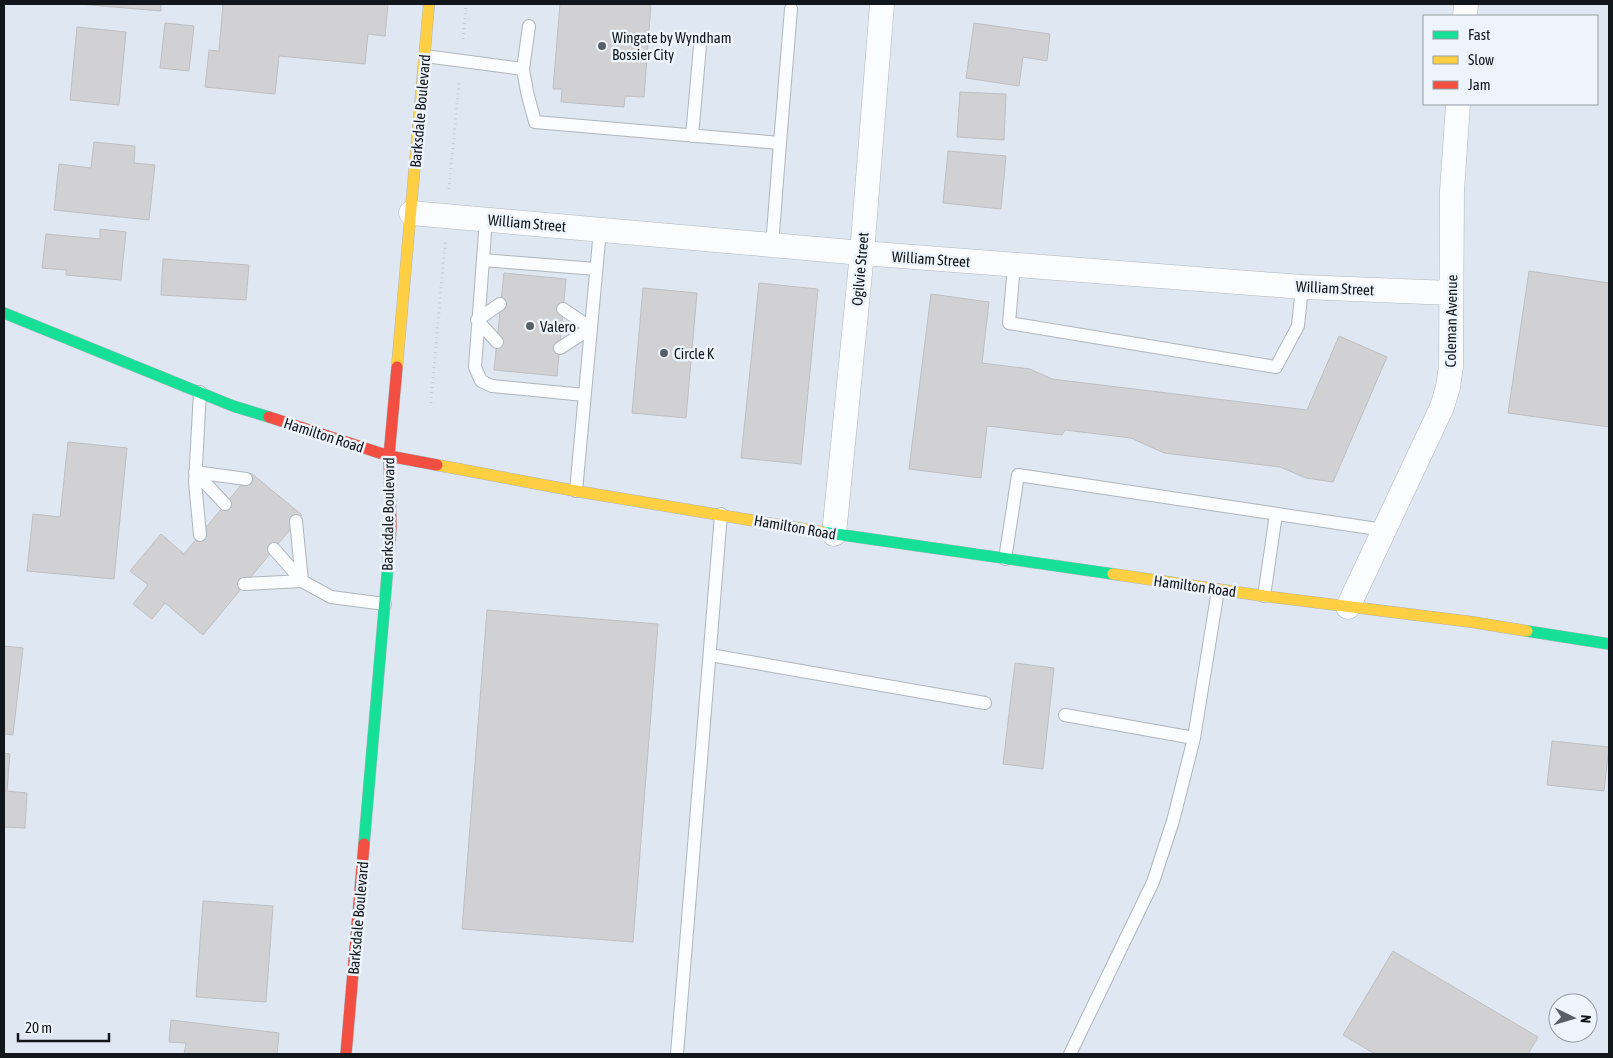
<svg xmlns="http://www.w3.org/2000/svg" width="1613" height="1058" font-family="'Asap Condensed',sans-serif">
<rect width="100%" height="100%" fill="#dfe8f2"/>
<path fill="#d1d0d3" stroke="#bfbfc2" d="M 79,4 L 161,4 L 161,11 Z
M 223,4 L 388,4 L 385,36 L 368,34 L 365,64 L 279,56 L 275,94 L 205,87 L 209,50 L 219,51 Z
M 560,4 L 651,4 L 644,97 L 625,96 L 624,107 L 561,102 L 562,89 L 553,89 Z
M 165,23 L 194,26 L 189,71 L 160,68 Z
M 974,23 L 1050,34 L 1047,61 L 1023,57 L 1019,86 L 966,78 Z
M 77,27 L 126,32 L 119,105 L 70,100 Z
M 960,92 L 1006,94 L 1004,140 L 957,137 Z
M 94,142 L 135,146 L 134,163 L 155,165 L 149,220 L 54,210 L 59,164 L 91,168 Z
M 948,151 L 1006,156 L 1001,209 L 943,203 Z
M 100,229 L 126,232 L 121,280 L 66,275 L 66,270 L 42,268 L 46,234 L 100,239 Z
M 163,259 L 249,265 L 246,300 L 161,295 Z
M 1529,271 L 1609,283 L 1609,427 L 1508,413 Z
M 504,273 L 566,279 L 557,376 L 494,370 Z
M 759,283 L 818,289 L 801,464 L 741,458 Z
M 643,288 L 697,293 L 686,418 L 632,413 Z
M 931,294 L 989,302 L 982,363 L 1030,369 L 1052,379 L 1307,410 L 1339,336 L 1387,357 L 1333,482 L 1306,478 L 1280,467 L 1164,453 L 1131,438 L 1065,430 L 1062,435 L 987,426 L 981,478 L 909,469 Z
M 68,442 L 127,448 L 114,579 L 27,571 L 33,514 L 60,517 Z
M 251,473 L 302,515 L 203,635 L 165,603 L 152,619 L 133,604 L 148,585 L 130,571 L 161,534 L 184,554 Z
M 487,610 L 658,624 L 633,942 L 462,929 Z
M 4,646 L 23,648 L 13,735 L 4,734 Z
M 1015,663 L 1054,668 L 1043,769 L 1003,764 Z
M 1552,741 L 1609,747 L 1604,791 L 1547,785 Z
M 4,753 L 10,754 L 7,791 L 27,793 L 25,828 L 4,827 Z
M 203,901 L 273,906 L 266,1002 L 196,997 Z
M 1393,951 L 1538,1037 L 1528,1054 L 1375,1054 L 1343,1035 Z
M 171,1020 L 279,1033 L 277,1054 L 184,1054 L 186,1043 L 169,1042 Z"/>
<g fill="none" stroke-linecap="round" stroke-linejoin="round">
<defs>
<path id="lane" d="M 425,56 L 523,69 L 529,26
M 523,69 L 527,92 L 535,122 L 780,143 L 772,246
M 692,136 L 700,46
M 780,143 L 791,9
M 486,219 L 475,367 L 481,381 L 492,386 L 584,395
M 483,260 L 596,269
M 1014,265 L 1009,323 L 1276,367 L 1298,326 L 1302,287
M 497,342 L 477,320 L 500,304
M 560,348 L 591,328 L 563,309
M 195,472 L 246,479
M 195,472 L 225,504
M 576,491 L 600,230
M 296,521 L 302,581
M 200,535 L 195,482 L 200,392
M 274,549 L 302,581
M 1005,559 L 1018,475 L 1384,530
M 244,584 L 302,581 L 331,597 L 385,604
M 1264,596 L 1276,514
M 710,655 L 985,703
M 1065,715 L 1194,738
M 677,1054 L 721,514
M 1070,1054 L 1153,882 L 1173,821 L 1194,738 L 1218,590"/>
<path id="street" d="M 1465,16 L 1466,4
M 411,213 L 862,253 L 1302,287 L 1451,293
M 834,534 L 862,253 L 882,4
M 1348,607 L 1442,407 L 1448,387 L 1451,366 L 1452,191 L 1458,104"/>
<path id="fast" d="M 4,313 L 233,406 L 269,417
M 822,532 L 1113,574
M 1527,631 L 1609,644
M 364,844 L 389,553"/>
<path id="slow" d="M 397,367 L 429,4
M 437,465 L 576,491 L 822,532
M 1113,574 L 1264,596 L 1472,622 L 1527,631"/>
<path id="jam" d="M 269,417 L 389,456 L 437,465
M 389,553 L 391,527 L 389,456 L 397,367
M 346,1054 L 364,844"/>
</defs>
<use href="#lane" stroke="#afb5bd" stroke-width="14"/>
<use href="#street" stroke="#afb5bd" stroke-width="25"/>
<use href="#fast" stroke="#afb5bd" stroke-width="12"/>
<use href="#slow" stroke="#afb5bd" stroke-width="12"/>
<use href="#jam" stroke="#afb5bd" stroke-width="12"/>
<path stroke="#c7cace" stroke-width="3" stroke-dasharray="1 4" stroke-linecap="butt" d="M 463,39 L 466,4
M 449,189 L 459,83
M 431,403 L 445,242"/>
<use href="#lane" stroke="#fafcfd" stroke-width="12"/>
<use href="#street" stroke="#fafcfd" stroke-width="24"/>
<use href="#fast" stroke="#16e098" stroke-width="11"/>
<use href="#slow" stroke="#ffcf43" stroke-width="11"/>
<use href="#jam" stroke="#f24e42" stroke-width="11"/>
</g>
<g fill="#586067" stroke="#edf4fb" stroke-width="2">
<circle cx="602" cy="46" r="5"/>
<circle cx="530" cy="326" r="5"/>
<circle cx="664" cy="353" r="5"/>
</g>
<g text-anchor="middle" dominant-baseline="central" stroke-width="5" stroke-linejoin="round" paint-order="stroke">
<g font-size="15" fill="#10161c" stroke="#edf4fb" text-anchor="start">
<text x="612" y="37">Wingate by Wyndham<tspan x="612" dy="17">Bossier City</tspan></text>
<text x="540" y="326">Valero</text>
<text x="674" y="353">Circle K</text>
</g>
<g font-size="15" fill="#10161c" stroke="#edf4fb">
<text transform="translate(420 111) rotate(-85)">Barksdale Boulevard</text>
<text transform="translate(527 223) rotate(5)">William Street</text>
<text transform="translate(931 259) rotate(4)">William Street</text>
<text transform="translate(860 269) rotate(-85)">Ogilvie Street</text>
<text transform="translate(1335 288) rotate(3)">William Street</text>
<text transform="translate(1451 321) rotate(-89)">Coleman Avenue</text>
<text transform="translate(324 435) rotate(18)">Hamilton Road</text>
<text transform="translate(388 514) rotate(-89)">Barksdale Boulevard</text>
<text transform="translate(795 527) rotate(10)">Hamilton Road</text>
<text transform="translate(1195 586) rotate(8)">Hamilton Road</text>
<text transform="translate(358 918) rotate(-85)">Barksdale Boulevard</text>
</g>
</g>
<rect width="1613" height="1058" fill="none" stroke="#10161c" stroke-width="10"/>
<rect x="1423" y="15" width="175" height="90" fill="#edf4fb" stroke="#959ba2"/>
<rect x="1433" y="31" width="25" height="8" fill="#16e098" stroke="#959ba2"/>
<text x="1468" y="40" font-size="15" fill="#10161c">Fast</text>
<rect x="1433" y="56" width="25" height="8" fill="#ffcf43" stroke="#959ba2"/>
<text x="1468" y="65" font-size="15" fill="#10161c">Slow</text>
<rect x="1433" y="81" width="25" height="8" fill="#f24e42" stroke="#959ba2"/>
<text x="1468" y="90" font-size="15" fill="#10161c">Jam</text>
<g transform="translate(1573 1018) rotate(95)"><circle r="24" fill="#edf4fb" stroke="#959ba2"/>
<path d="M0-4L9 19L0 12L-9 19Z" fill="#586067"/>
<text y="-8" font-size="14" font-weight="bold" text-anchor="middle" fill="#10161c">N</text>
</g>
<path d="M18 1033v8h91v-8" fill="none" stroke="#10161c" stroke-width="2.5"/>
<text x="25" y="1033" font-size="15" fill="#10161c" stroke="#edf4fb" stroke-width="4" paint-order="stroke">20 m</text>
</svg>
